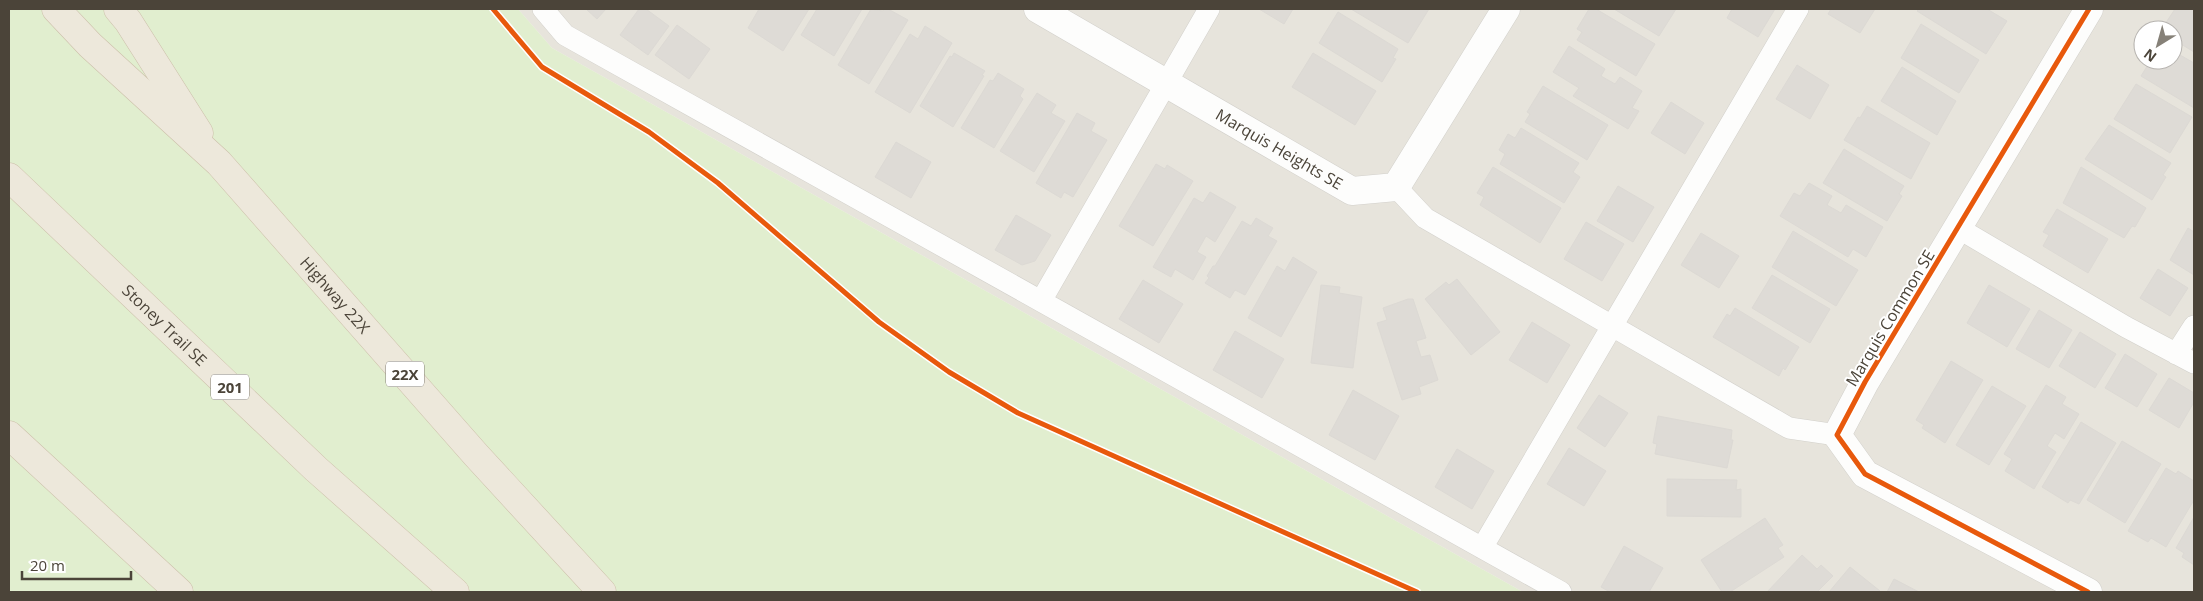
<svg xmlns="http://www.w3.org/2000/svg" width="2203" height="601" font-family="'Open Sans',sans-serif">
<rect width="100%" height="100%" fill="#f4f2ee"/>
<path fill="#e7e4dc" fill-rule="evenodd" d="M 518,9 L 2194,9 L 2194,592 L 1523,592 L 552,48 ZM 2143,30 L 2173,30 L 2173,60 L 2143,60 Z"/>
<path fill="#e1eecf" d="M 9,9 L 518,9 L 552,48 L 1523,592 L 9,592 Z"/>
<path fill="#dedbd6" stroke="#dcd9d4" d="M 586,9 L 606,9 L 597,19 Z
M 639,9 L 646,9 L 669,26 L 648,55 L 620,35 Z
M 759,9 L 809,9 L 783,51 L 748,28 Z
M 817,9 L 862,9 L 834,56 L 801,35 Z
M 871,9 L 883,11 L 884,9 L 888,9 L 908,20 L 869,84 L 838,65 Z
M 1259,9 L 1293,9 L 1284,24 Z
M 1351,9 L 1429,9 L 1408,43 Z
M 1589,9 L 1596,9 L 1655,44 L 1636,76 L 1577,40 L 1582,32 L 1577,29 Z
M 1614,9 L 1676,9 L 1659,36 Z
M 1732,9 L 1775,9 L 1758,37 L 1727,18 Z
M 1831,9 L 1875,9 L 1860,33 L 1828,14 Z
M 1919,9 L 1987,9 L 2007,21 L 1986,54 L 1917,11 Z
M 2175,9 L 2194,9 L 2194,52 L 2173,39 L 2173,30 L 2161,30 Z
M 1338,12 L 1398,49 L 1393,58 L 1396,59 L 1382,82 L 1319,43 Z
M 1921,24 L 1979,60 L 1959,93 L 1901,58 Z
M 677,25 L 710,49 L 689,79 L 655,55 Z
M 925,26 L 952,43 L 910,113 L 875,92 L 910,34 L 918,39 Z
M 1569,46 L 1605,69 L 1601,76 L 1615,84 L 1620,77 L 1642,91 L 1632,108 L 1639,111 L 1628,129 L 1573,96 L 1579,88 L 1553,72 Z
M 2173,51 L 2194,63 L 2194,108 L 2141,76 L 2151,60 L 2173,60 Z
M 954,53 L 985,71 L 982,75 L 984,76 L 953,127 L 920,106 L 950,56 L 952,57 Z
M 1313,53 L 1376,91 L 1355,125 L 1292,87 Z
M 1797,65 L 1829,85 L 1810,119 L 1776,99 Z
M 1902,67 L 1956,101 L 1937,135 L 1881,101 Z
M 998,73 L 1024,89 L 1020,96 L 1023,99 L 994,148 L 961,128 L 990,80 L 993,81 Z
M 2136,84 L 2192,117 L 2170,153 L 2114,119 Z
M 1543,86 L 1608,125 L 1587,160 L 1525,122 L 1530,114 L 1527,112 Z
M 1037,93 L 1056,105 L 1051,113 L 1065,121 L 1034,172 L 1000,151 Z
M 1671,102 L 1704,123 L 1685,154 L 1651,133 Z
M 1867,106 L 1930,143 L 1911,179 L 1844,140 L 1858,117 L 1860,118 Z
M 1077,113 L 1095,123 L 1091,131 L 1107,140 L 1073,197 L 1064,192 L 1061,198 L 1036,183 Z
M 2109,125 L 2171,163 L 2163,175 L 2166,177 L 2152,200 L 2085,159 Z
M 1521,128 L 1579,163 L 1573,172 L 1580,177 L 1564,203 L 1500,164 L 1505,154 L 1499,150 L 1508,134 L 1515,138 Z
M 896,142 L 931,162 L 911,198 L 875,177 Z
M 1844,149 L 1904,186 L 1899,194 L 1902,196 L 1887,221 L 1823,183 Z
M 1156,164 L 1165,169 L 1167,165 L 1193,181 L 1153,246 L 1119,226 Z
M 1493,167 L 1561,208 L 1540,243 L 1480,205 L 1484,197 L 1477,193 Z
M 2081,167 L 2146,208 L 2135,227 L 2132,226 L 2124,238 L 2063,203 Z
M 1809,183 L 1832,196 L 1827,205 L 1841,213 L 1846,205 L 1883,227 L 1866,257 L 1853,249 L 1848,257 L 1780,216 L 1794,193 L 1800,196 Z
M 1618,186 L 1654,207 L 1633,242 L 1597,221 Z
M 1210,192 L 1236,207 L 1215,242 L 1206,236 L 1197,252 L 1206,257 L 1193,280 L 1175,269 L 1171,277 L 1153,267 L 1194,198 L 1203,203 Z
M 2057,209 L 2108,239 L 2088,273 L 2043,246 L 2049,235 L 2043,232 Z
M 1016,215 L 1051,235 L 1035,261 L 1022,265 L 995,250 Z
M 1256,218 L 1273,228 L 1268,236 L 1277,241 L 1245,295 L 1235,290 L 1230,298 L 1205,283 L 1209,278 L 1207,276 L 1213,266 L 1215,266 L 1242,221 L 1251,226 Z
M 1586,222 L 1624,244 L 1602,281 L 1564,259 Z
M 2188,228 L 2194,232 L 2194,275 L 2170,260 Z
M 1793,231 L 1858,270 L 1836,306 L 1772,267 Z
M 1701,233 L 1739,256 L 1719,288 L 1681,265 Z
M 1293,257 L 1317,272 L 1281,337 L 1248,318 L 1277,266 L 1285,271 Z
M 2158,269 L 2188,288 L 2170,316 L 2140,298 Z
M 1772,275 L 1830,309 L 1810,343 L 1752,308 Z
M 1457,279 L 1500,332 L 1471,355 L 1425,299 L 1446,282 L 1449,285 Z
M 1143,280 L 1183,304 L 1159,343 L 1119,319 Z
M 1321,285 L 1340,287 L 1339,293 L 1362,297 L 1353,368 L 1311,363 Z
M 1989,285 L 2030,309 L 2007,347 L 1967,323 Z
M 1408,299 L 1413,299 L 1426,338 L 1416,341 L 1421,357 L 1430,355 L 1438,380 L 1419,387 L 1421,394 L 1402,400 L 1377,323 L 1387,320 L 1383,308 Z
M 1735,308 L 1799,347 L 1785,370 L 1783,368 L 1779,376 L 1713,337 L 1727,314 L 1730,316 Z
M 2039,310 L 2072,330 L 2049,368 L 2016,349 Z
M 1532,322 L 1570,345 L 1547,383 L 1509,360 Z
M 1235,331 L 1284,359 L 1262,398 L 1213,370 Z
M 2080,332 L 2116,354 L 2095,388 L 2059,366 Z
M 2125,354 L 2157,374 L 2137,407 L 2105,388 Z
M 1951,361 L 1983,380 L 1945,443 L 1922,428 L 1924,425 L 1916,420 Z
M 2169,378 L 2194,393 L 2194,402 L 2179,428 L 2149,410 Z
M 2046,385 L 2066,397 L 2062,404 L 2079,414 L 2064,439 L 2055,433 L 2047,446 L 2056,452 L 2034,489 L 2005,471 L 2012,459 L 2004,454 Z
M 1992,386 L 2026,406 L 1989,465 L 1956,445 Z
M 1353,390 L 1399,416 L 1375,460 L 1329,435 Z
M 1599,395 L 1628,413 L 1605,447 L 1577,428 Z
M 1658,416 L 1732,430 L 1731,440 L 1733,440 L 1727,468 L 1655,454 L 1657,444 L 1653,443 Z
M 2081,422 L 2116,443 L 2079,504 L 2070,500 L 2068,503 L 2042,487 Z
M 2122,441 L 2161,464 L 2125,523 L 2087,500 Z
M 1569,448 L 1606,471 L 1584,506 L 1547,484 Z
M 1457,449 L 1494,471 L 1472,509 L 1435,487 Z
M 2166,468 L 2176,474 L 2178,471 L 2194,481 L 2194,500 L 2166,547 L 2151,538 L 2148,542 L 2128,531 Z
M 1667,479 L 1737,480 L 1736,490 L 1741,489 L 1741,517 L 1667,516 Z
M 2194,517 L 2194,565 L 2182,557 L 2184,553 L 2176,548 Z
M 1765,518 L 1783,545 L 1778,548 L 1784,557 L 1730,592 L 1722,592 L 1701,560 Z
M 1624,546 L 1663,568 L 1649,592 L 1610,592 L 1601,587 Z
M 1802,555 L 1817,569 L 1821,565 L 1833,576 L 1817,592 L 1767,592 Z
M 1850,567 L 1880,591 L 1879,592 L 1829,592 Z
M 1894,579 L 1919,592 L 1887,592 Z"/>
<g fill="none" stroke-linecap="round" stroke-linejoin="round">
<defs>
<path id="lane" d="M 543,9 L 565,35 L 1561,592
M 1396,187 L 1425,218 L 1789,428 L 1837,435
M 1958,228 L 2126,327 L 2194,363
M 1041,301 L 1209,9
M 2176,354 L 2194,326
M 1482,548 L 1798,9"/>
<g id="street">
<path id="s1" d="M 1038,9 L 1352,191 L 1396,187 L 1506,9"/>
<path d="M 2088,592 L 1865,474 L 1837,435 L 1865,382 L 2089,9"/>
</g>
<g id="highway">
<path id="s2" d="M 56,9 L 90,45 L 219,163 L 476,455 L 602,592"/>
<path d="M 118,9 L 128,21 L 199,133"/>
<path id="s3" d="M 9,177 L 316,469 L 455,592"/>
<path d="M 9,435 L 179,592"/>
</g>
</defs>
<use href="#lane" stroke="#d2d0cb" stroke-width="22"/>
<use href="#street" stroke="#d2d0cb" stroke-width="29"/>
<use href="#highway" stroke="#ccbfa9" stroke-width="29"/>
<use href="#lane" stroke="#fdfdfc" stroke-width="21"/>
<use href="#street" stroke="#fdfdfc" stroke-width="28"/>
<use href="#highway" stroke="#ede8db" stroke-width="28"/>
<defs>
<path id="cycleway" d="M 493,9 L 542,67 L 649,132 L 718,183 L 879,322 L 949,372 L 1018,413 L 1417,592
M 2088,592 L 1865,474 L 1837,435 L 1865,382 L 2089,9"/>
</defs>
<use href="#cycleway" stroke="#fff" stroke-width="8"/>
<use href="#cycleway" stroke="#e8590c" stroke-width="5"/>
</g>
<g text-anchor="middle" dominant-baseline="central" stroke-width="4" stroke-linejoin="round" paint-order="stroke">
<g fill="#fff" stroke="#817c74" stroke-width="1">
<rect x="386" y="361.5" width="38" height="25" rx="4"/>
<rect x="211" y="374.5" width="38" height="25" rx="4"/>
</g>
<g font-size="15" font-weight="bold" fill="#4b4439">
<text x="405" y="374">22X</text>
<text x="230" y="387">201</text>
</g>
<g font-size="16" fill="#4b4439" stroke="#fff">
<text stroke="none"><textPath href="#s1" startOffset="279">Marquis Heights SE</textPath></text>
<text stroke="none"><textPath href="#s2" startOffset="400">Highway 22X</textPath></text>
<text transform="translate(1890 318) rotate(-59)">Marquis Common SE</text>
<text stroke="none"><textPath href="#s3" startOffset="215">Stoney Trail SE</textPath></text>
</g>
</g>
<rect width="2203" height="601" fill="none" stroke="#4b4439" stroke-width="20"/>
<g transform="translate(2158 45) rotate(217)"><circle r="24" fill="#ffffff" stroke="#b7b4b0"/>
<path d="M0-4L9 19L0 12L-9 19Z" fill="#868178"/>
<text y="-8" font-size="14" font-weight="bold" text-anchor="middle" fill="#4b4439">N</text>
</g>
<path d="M22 571v8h109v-8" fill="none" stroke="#4b4439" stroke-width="2.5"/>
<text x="30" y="571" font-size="15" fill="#4b4439" stroke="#ffffff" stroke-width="4" paint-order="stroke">20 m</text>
</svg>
